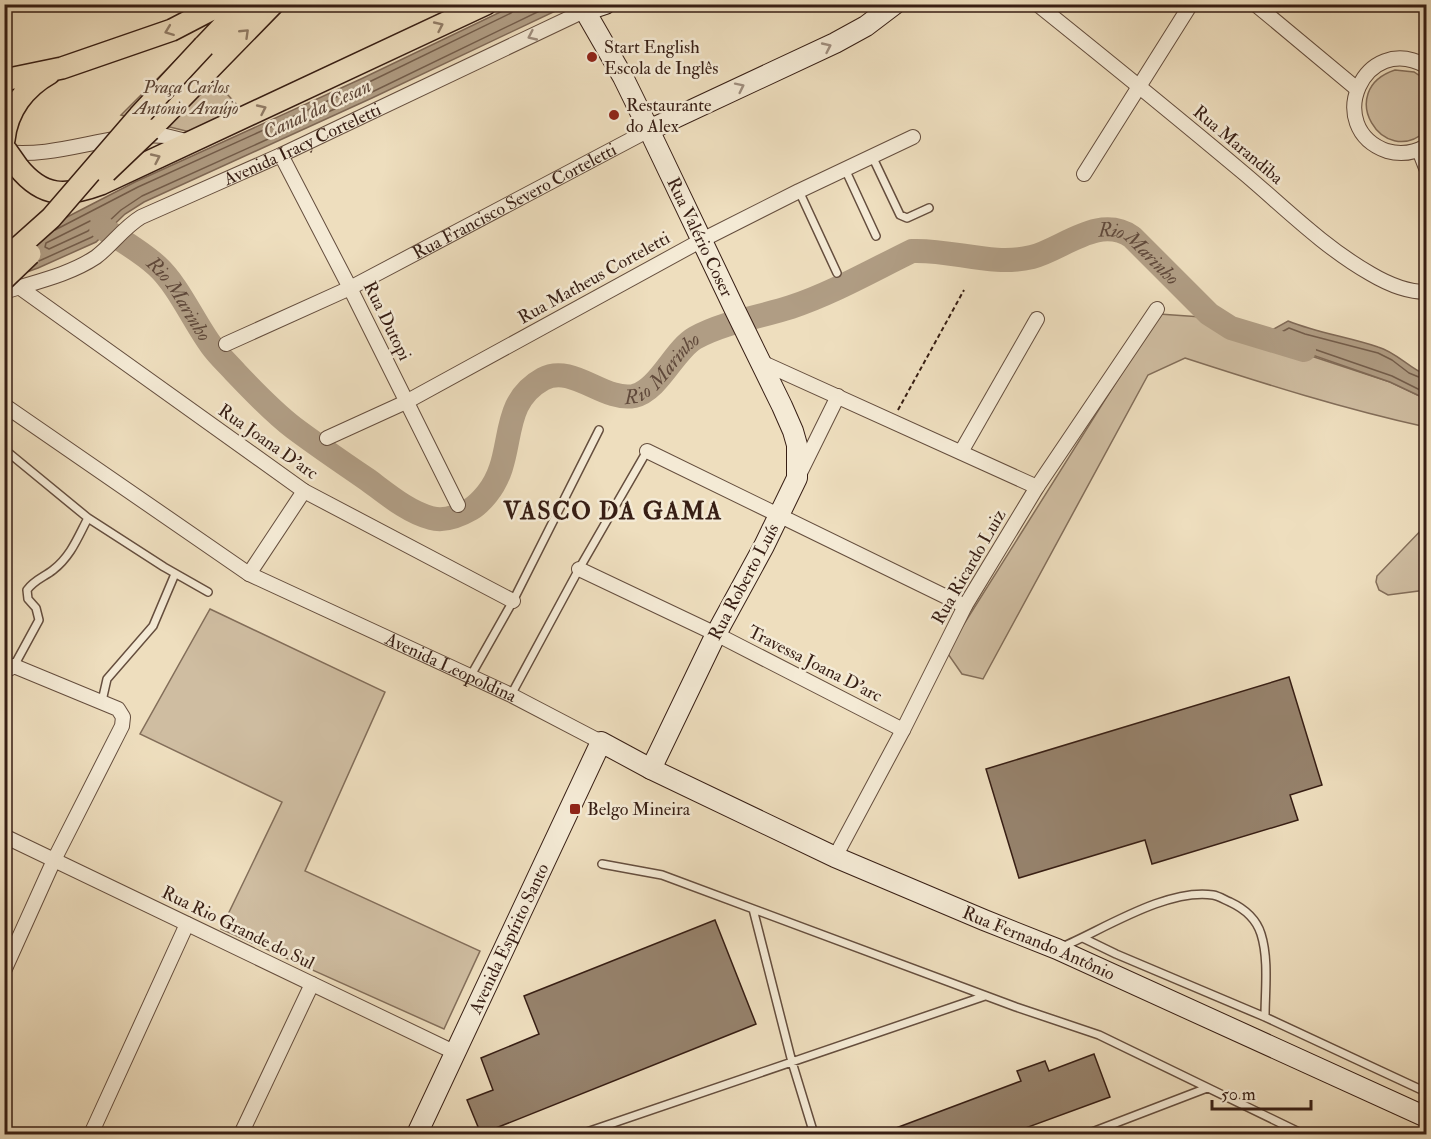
<svg xmlns="http://www.w3.org/2000/svg" width="1431" height="1139" font-family="'IM FELL Double Pica',serif">
<rect width="100%" height="100%" fill="#eedebe"/>
<filter id="stains"><feTurbulence type="fractalNoise" baseFrequency=".00333" numOctaves="4"/><feColorMatrix values="0 0 0 0 .2 0 0 0 0 .09 0 0 0 0 .02 0 0 0 .5 -.17"/></filter>
<radialGradient id="worn" r=".72"><stop offset=".6" stop-color="#630" stop-opacity="0"/><stop offset="1" stop-color="#630" stop-opacity=".3"/></radialGradient>
<path fill="#cfbda1" stroke="#836e5a" stroke-width="1.5" d="M 186,50 L 241,109 L 190,132 L 121,115 Z
M 1395,70 L 1414,72 L 1426,80 L 1426,131 C 1383,170 1334,90 1395,70 Z
M 1159,314 L 1216,318 L 1299,352 L 1390,382 L 1426,399 L 1426,427 C 1344,409 1265,384 1185,358 L 1148,375 L 983,679 L 962,674 L 948,654 L 952,643 Z
M 1426,525 L 1426,590 L 1388,595 L 1379,590 L 1376,582 L 1377,576 Z
M 210,609 L 385,692 L 305,871 L 480,951 L 444,1029 L 221,929 L 282,802 L 140,734 Z"/>
<path fill="#b09d84" stroke="#806a57" stroke-width="1.5" d="M 515,5 L 568,5 L 372,98 L 144,202 L 125,214 L 96,242 L 38,268 L 5,280 L 5,249 L 135,182 L 363,78 Z
M 1288,321 C 1318,333 1348,337 1378,347 C 1396,352 1409,368 1426,375 L 1426,399 L 1390,382 L 1272,341 L 1270,331 Z"/>
<g fill="none" stroke-linecap="round" stroke-linejoin="round">
<path stroke="#745e4c" stroke-width="1.5" d="M 90,221 L 94,225 L 88,231 L 49,249 L 45,247 L 46,243 Z
M 55,230 L 138,187 L 365,84 L 511,13 L 515,9 L 515,4
M 39,261 L 92,237 L 121,210 L 142,196 L 370,93 L 554,4
M 1426,380 L 1409,373 L 1392,360 L 1378,353 L 1305,334 L 1289,328 L 1278,334 L 1279,337 L 1392,376 L 1426,393"/>
<path stroke="#b09d84" stroke-width="24" id="s1" d="M 101,227 C 119,239 141,251 157,266 C 178,285 194,322 211,345 C 218,355 228,364 236,373 C 254,392 273,412 294,428 C 318,446 343,463 368,480 C 387,494 408,512 431,518 C 445,522 459,516 471,509 C 478,505 482,500 487,494 C 518,456 496,405 543,379 C 572,363 604,402 634,396 C 659,390 674,350 695,338 C 724,322 760,317 791,307 C 833,293 873,270 912,251 C 952,249 992,267 1032,257 C 1063,249 1099,214 1132,237 L 1209,314 L 1231,328 L 1304,350"/>
</g>
<path fill="#96826c" stroke="#371e14" stroke-width="1.5" d="M 1289,677 L 1322,785 L 1290,795 L 1298,820 L 1152,864 L 1145,840 L 1019,878 L 986,769 Z
M 715,920 L 756,1024 L 481,1134 L 467,1100 L 493,1090 L 481,1058 L 539,1034 L 524,996 Z
M 1094,1054 L 1110,1097 L 1009,1134 L 880,1134 L 1021,1081 L 1017,1071 L 1045,1061 L 1049,1071 Z"/>
<g fill="none" stroke-linecap="round" stroke-linejoin="round">
<defs>
<path id="lane" d="M 872,156 L 900,215 L 907,218 L 929,208
M 845,169 L 876,236
M 799,191 L 837,273
M 4,449 L 88,518 L 164,567 L 208,592
M 14,666 L 39,620 L 36,608 L 28,599 L 27,590 C 34,580 44,577 53,570 C 71,556 78,537 88,518
M 470,677 L 513,601 L 599,430
M 511,695 L 579,569 L 647,451
M 102,701 L 107,679 L 153,626 L 175,574
M 602,864 L 662,875 L 1016,1007 L 1099,1035 L 1303,1134
M 753,909 L 792,1062 L 814,1134
M 1083,938 L 1116,954 L 1265,1017 L 1426,1092
M 1062,947 C 1104,929 1167,888 1213,895 C 1219,896 1225,900 1230,902 C 1245,909 1256,918 1261,934 C 1269,959 1265,991 1265,1017
M 581,1134 L 985,996
M 1087,1134 L 1207,1088"/>
<g id="street">
<path d="M 1037,4 C 1108,61 1177,117 1246,175 C 1286,209 1325,248 1371,274 C 1388,284 1407,292 1426,292"/>
<path d="M 1255,4 L 1357,89"/>
<path d="M 1426,66 C 1364,31 1322,128 1387,151 C 1401,155 1414,153 1426,146"/>
<path d="M 143,135 L 166,136 L 190,142"/>
<path d="M 1419,150 L 1426,168"/>
<path d="M 4,152 C 44,157 81,144 121,138"/>
<path d="M 281,155 L 350,288 L 458,505"/>
<path d="M 1084,174 L 1191,4"/>
<path d="M 19,287 L 304,491 L 513,601"/>
<path id="s2" d="M 4,292 C 35,282 69,275 96,257 C 112,245 123,228 141,217 L 281,155 L 584,11"/>
<path id="s3" d="M 226,344 L 350,288 L 649,130"/>
<path d="M 761,362 L 1037,487"/>
<path id="s4" d="M 4,405 L 249,574 L 511,695 L 601,742"/>
<path d="M 327,438 L 406,402 L 702,240 L 799,191 L 913,137"/>
<path d="M 647,451 L 965,606"/>
<path d="M 961,452 L 1037,319"/>
<path d="M 799,475 L 838,396"/>
<path d="M 579,569 L 716,634 L 903,730"/>
<path d="M 249,574 L 304,491"/>
<path d="M 4,672 L 14,666 L 118,709 L 123,717 L 122,726 L 54,860 L 4,971"/>
<path d="M 4,836 L 456,1053"/>
<path d="M 835,857 L 903,730 L 965,606 L 1037,487 L 1157,309"/>
<path d="M 91,1134 L 187,924"/>
<path d="M 241,1134 L 312,984"/>
</g>
<g id="secondary">
<path id="s5" d="M 581,4 L 623,77 L 649,130 L 735,310 L 782,406 L 793,431 L 797,445 L 797,478 L 764,546 L 716,634 L 651,769"/>
<path d="M 584,11 L 605,4"/>
<path d="M 649,130 L 835,43 L 866,26 L 895,4"/>
<path id="s6" d="M 417,1134 L 601,742 L 651,769 L 835,857 L 984,920 L 1057,949 L 1426,1117"/>
</g>
<path id="primary" d="M 204,46 L 244,4
M 4,80 L 62,68 L 172,30 L 222,4
M 150,130 L 273,4
M 4,140 C 7,110 25,87 50,73
M 18,167 C 43,198 66,197 101,184 L 486,4"/>
</defs>
<use href="#lane" stroke="#654e3e" stroke-width="10"/>
<use href="#street" stroke="#654e3e" stroke-width="16"/>
<use href="#secondary" stroke="#371e14" stroke-width="22"/>
<use href="#primary" stroke="#371e14" stroke-width="24"/>
<path stroke="#371e14" stroke-width="2" stroke-dasharray="4.5 3" stroke-linecap="butt" d="M 4,51 L 8,61
M 898,410 L 964,290"/>
<use href="#lane" stroke="#f4ead5" stroke-width="7"/>
<use href="#street" stroke="#f4ead5" stroke-width="14"/>
<use href="#secondary" stroke="#f4ead5" stroke-width="20"/>
<use href="#primary" stroke="#eedebe" stroke-width="21"/>
<defs>
<path id="primary-bridge" d="M 6,150 L 18,167
M 106,172 L 150,130
M 4,260 L 51,218 L 139,116 L 204,46
M 4,279 L 30,254"/>
</defs>
<use href="#primary-bridge" stroke="#371e14" stroke-width="24" stroke-linecap="butt"/>
<use href="#primary-bridge" stroke="#eedebe" stroke-width="21"/>
</g>
<defs><path id="oneway-chevron" d="M-2-3.5L2.5 0L-2 3.5" fill="none" stroke-width="1.6" stroke-linecap="round" stroke-linejoin="round" transform="scale(1.5)"/></defs>
<g stroke="#927e69">
<use href="#oneway-chevron" transform="translate(439 26) rotate(-25)"/>
<use href="#oneway-chevron" transform="translate(169 31) rotate(159)"/>
<use href="#oneway-chevron" transform="translate(245 33) rotate(-44)"/>
<use href="#oneway-chevron" transform="translate(262 109) rotate(-25)"/>
<use href="#oneway-chevron" transform="translate(156 158) rotate(-25)"/>
</g>
<g stroke="#9f8e7e">
<use href="#oneway-chevron" transform="translate(532 36) rotate(155)"/>
<use href="#oneway-chevron" transform="translate(827 47) rotate(-25)"/>
<use href="#oneway-chevron" transform="translate(740 87) rotate(-26)"/>
</g>
<g fill="#8f2418" stroke="#f4ead5" stroke-width="2">
<circle cx="592" cy="57" r="6"/>
<circle cx="614" cy="115" r="6"/>
<rect x="569" y="803" width="12" height="12" rx="3"/>
</g>
<g text-anchor="middle" dominant-baseline="central" stroke-width="5" stroke-linejoin="round" paint-order="stroke">
<g font-size="18" fill="#371e14" stroke="#f4ead5" text-anchor="start">
<text x="604" y="47">Start English<tspan x="604" dy="21">Escola de Inglês</tspan></text>
<text x="626" y="105">Restaurante<tspan x="626" dy="21">do Alex</tspan></text>
<text x="587" y="809">Belgo Mineira</text>
</g>
<g font-size="18" font-style="italic" fill="#5d4637" stroke="#f4ead5">
<text x="186" y="87">Praça Carlos<tspan x="186" dy="21">Antonio Araújo</tspan></text>
</g>
<g font-size="18" fill="#371e14" stroke="#f4ead5">
<text stroke="none"><textPath href="#s2" startOffset="336">Avenida Iracy Corteletti</textPath></text>
<text transform="translate(1238 145) rotate(40)">Rua Marandiba</text>
<text stroke="none"><textPath href="#s3" startOffset="322">Rua Francisco Severo Corteletti</textPath></text>
<text stroke="none"><textPath href="#s5" startOffset="262">Rua Valério Coser</textPath></text>
<text transform="translate(594 278) rotate(-29)">Rua Matheus Corteletti</text>
<text transform="translate(387 321) rotate(64)">Rua Dutopi</text>
<text transform="translate(268 442) rotate(35)">Rua Joana D'arc</text>
<text transform="translate(969 567) rotate(-60)">Rua Ricardo Luiz</text>
<text transform="translate(744 582) rotate(-62)">Rua Roberto Luís</text>
<text transform="translate(815 664) rotate(27)">Travessa Joana D'arc</text>
<text stroke="none"><textPath href="#s4" startOffset="520">Avenida Leopoldina</textPath></text>
<text transform="translate(238 928) rotate(26)">Rua Rio Grande do Sul</text>
<text stroke="none"><textPath href="#s6" startOffset="216">Avenida Espírito Santo</textPath></text>
<text stroke="none"><textPath href="#s6" startOffset="915">Rua Fernando Antônio</textPath></text>
</g>
<g font-size="20" font-style="italic" fill="#614a3b" stroke="#f4ead5">
<text transform="translate(317 109) rotate(-25)">Canal da Cesan</text>
<text stroke="none"><textPath href="#s1" startOffset="1299">Rio Marinho</textPath></text>
<text stroke="none"><textPath href="#s1" startOffset="108">Rio Marinho</textPath></text>
<text stroke="none"><textPath href="#s1" startOffset="777">Rio Marinho</textPath></text>
</g>
<g font-size="24" font-weight="bold" letter-spacing="1.5" fill="#371e14" stroke="#f4ead5">
<text x="613" y="511">VASCO DA GAMA</text>
</g>
</g>
<rect width="1431" height="1139" fill="none" stroke="#eedebe" stroke-width="24"/>
<rect x="6" y="6" width="1419" height="1127" fill="none" stroke="#371e14" stroke-width="3"/>
<rect x="12" y="12" width="1407" height="1115" fill="none" stroke="#371e14" stroke-width="1.5"/>
<path d="M1212 1100v9h99v-9" fill="none" stroke="#371e14" stroke-width="3"/>
<text x="1221" y="1100" font-size="18" fill="#371e14" stroke="#f4ead5" stroke-width="4.5" paint-order="stroke">50 m</text>
<rect width="100%" height="100%" filter="url(#stains)"/>
<rect width="100%" height="100%" fill="url(#worn)"/>
</svg>
